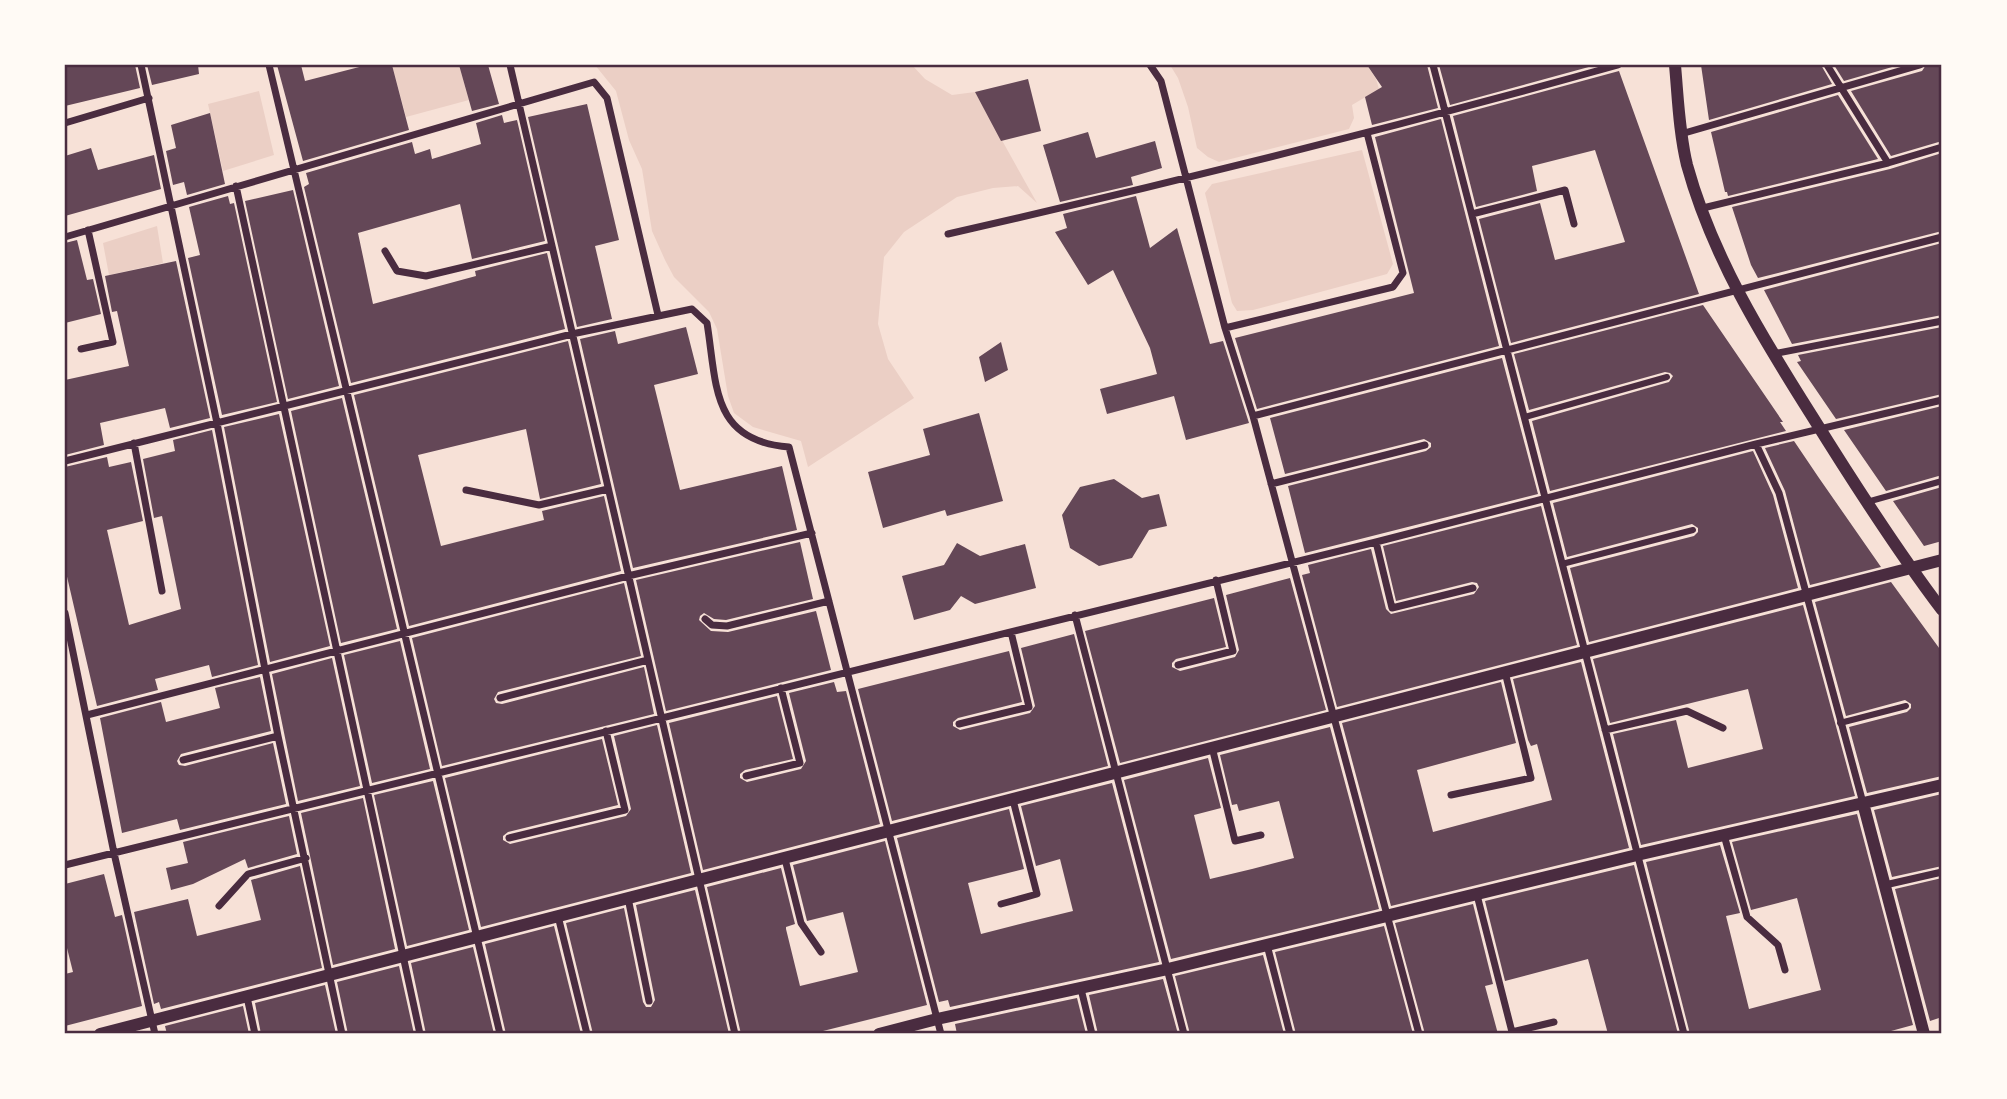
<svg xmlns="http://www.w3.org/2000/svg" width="2007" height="1099" font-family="Figtree,sans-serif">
<rect width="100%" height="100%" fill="#f7e1d7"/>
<path fill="#ebcfc5" d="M 392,65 L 459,65 L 469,100 L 406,117 Z
M 595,65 L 912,65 L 925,79 L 952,95 L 975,92 L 1037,203 L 1018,186 L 993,188 L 957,197 L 904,232 L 884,257 L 878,324 L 888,359 L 914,398 L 808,467 L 801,441 L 753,427 L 734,413 L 728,396 L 717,329 L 709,312 L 674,277 L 665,260 L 652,231 L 642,169 L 629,140 L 616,91 Z
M 1170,65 L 1367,65 L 1376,79 L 1379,89 L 1352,105 L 1354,118 L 1349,129 L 1219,162 L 1208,157 L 1197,148 L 1188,107 L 1178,78 Z
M 259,91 L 274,155 L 223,171 L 208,104 Z
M 1362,150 L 1393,264 L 1387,274 L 1253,310 L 1237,311 L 1232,303 L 1205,193 L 1212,184 Z
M 157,226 L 163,263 L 109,275 L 103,243 Z"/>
<path fill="#644757" d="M 65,65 L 135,65 L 140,88 L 65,106 Z
M 147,65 L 198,65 L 199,74 L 152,85 Z
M 277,65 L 301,65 L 305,81 L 367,65 L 392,65 L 409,130 L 303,161 Z
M 459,65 L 488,65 L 499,104 L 472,111 Z
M 1367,65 L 1427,65 L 1438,108 L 1372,125 L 1365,97 L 1382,87 Z
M 1439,65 L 1596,65 L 1450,105 Z
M 1701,65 L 1821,65 L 1832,84 L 1709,120 Z
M 1834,65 L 1899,65 L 1844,81 Z
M 1926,65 L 1942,65 L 1942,141 L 1891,156 L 1851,91 L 1922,71 Z
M 1619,71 L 1699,294 L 1511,343 L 1479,219 L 1540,203 L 1555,260 L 1625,242 L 1595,150 L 1532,166 L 1537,191 L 1476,207 L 1453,116 Z
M 1028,79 L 1041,131 L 1001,141 L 975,92 Z
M 1838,95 L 1878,159 L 1728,196 L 1727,192 L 1725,192 L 1711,132 Z
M 587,104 L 619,240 L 595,246 L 612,319 L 577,327 L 528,117 Z
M 210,113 L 225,184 L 187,195 L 184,182 L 173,185 L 166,151 L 176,148 L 171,125 Z
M 502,115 L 504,123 L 517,120 L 545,241 L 472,259 L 460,204 L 358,233 L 373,304 L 476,276 L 475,271 L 547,253 L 565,329 L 351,383 L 304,187 L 309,184 L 306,173 L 412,142 L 415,154 L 430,149 L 432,159 L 481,144 L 476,123 Z
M 1441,119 L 1499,346 L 1257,409 L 1235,338 L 1414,293 L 1375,137 Z
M 1088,132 L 1096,158 L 1155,141 L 1162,168 L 1131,177 L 1133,185 L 1060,202 L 1043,145 Z
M 91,148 L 98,170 L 154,155 L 161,189 L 65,216 L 65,156 Z
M 1942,153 L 1942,231 L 1758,278 L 1751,265 L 1732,207 L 1890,169 Z
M 293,190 L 339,386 L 288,399 L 245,201 Z
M 228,196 L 230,204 L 234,203 L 277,402 L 222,415 L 188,258 L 200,255 L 189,207 Z
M 1136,196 L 1150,248 L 1177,228 L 1210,344 L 1223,341 L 1249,423 L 1186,440 L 1174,396 L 1107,414 L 1100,389 L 1157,374 L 1150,348 L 1113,270 L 1088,285 L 1055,232 L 1067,228 L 1063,214 Z
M 77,240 L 87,280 L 93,279 L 101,314 L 65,323 L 65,243 Z
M 1942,243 L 1942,315 L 1792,344 L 1764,290 Z
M 176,261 L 210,418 L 170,428 L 165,408 L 100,423 L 104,445 L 65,455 L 65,380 L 129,366 L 117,311 L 112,312 L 105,276 Z
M 1703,305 L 1783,422 L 1780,422 L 1786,431 L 1550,491 L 1532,421 L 1669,382 L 1673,376 L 1670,373 L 1665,372 L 1529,410 L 1514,354 Z
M 686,327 L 698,374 L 654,385 L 680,490 L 782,466 L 797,530 L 633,568 L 580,339 L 615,331 L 618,344 Z
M 1942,327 L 1942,394 L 1836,419 L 1797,362 L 1801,361 L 1798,355 Z
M 568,341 L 601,484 L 540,499 L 526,429 L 418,455 L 441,546 L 544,520 L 542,511 L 604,496 L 621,571 L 409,626 L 354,395 Z
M 1001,342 L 1008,370 L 985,382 L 979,357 Z
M 1502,358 L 1538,494 L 1305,553 L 1288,486 L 1426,451 L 1431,447 L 1431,443 L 1424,439 L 1285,474 L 1270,418 Z
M 342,398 L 397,629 L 341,643 L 291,411 Z
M 1942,406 L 1942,475 L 1886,491 L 1844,430 Z
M 979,413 L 1003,501 L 947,516 L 945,510 L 883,528 L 868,472 L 930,455 L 923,429 Z
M 279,414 L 330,646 L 270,662 L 224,427 Z
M 212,430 L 258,665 L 212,677 L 209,665 L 155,679 L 158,690 L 97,706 L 65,568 L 65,467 L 107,457 L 109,467 L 131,462 L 143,521 L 107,530 L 129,625 L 181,609 L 162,516 L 154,518 L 143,459 L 175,451 L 173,440 Z
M 1794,441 L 1819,478 L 1881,567 L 1810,585 L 1785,491 L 1765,448 Z
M 1753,451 L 1773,495 L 1798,588 L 1589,642 L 1570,568 L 1694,536 L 1698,532 L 1698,528 L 1692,524 L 1567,557 L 1553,503 Z
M 1114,479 L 1142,498 L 1159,494 L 1167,526 L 1149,530 L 1132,558 L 1099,566 L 1070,548 L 1062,515 L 1080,487 Z
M 1942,487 L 1942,541 L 1924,546 L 1893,501 Z
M 1541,506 L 1577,645 L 1337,707 L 1302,575 L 1310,573 L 1308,565 L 1371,549 L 1386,609 L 1391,614 L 1474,594 L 1479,587 L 1477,583 L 1472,582 L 1396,601 L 1383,546 Z
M 800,542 L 813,599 L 726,620 L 714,619 L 704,613 L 700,616 L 699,620 L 711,631 L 728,632 L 816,611 L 831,670 L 666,711 L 636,580 Z
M 957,543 L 980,556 L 1025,544 L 1036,588 L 975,604 L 961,596 L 950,610 L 914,620 L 902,576 L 944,565 Z
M 1290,578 L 1326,710 L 1120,763 L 1085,631 L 1214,598 L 1226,647 L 1176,659 L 1172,663 L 1172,667 L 1180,671 L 1235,657 L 1239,650 L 1226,595 Z
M 1891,582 L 1942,652 L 1942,776 L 1867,793 L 1849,727 L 1907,712 L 1911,708 L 1911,704 L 1905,700 L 1846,716 L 1815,602 Z
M 624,583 L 641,656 L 498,692 L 494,699 L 496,703 L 502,704 L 644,667 L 654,714 L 442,766 L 412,638 Z
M 1803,605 L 1855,796 L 1641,845 L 1613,734 L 1676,720 L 1688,768 L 1763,749 L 1748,689 L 1610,723 L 1593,659 Z
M 1074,634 L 1108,766 L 892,821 L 858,689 L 1009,651 L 1022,702 L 958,718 L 953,722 L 953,726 L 960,730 L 1030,713 L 1035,706 L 1021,648 Z
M 400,641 L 430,769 L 372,783 L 344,655 Z
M 332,658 L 360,786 L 298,801 L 272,674 Z
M 1581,662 L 1629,848 L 1391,906 L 1342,723 L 1501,682 L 1516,743 L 1417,770 L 1433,832 L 1552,800 L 1537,744 L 1531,746 L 1528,740 L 1513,679 Z
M 260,677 L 271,731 L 181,754 L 177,761 L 179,765 L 185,766 L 273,743 L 286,804 L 180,830 L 177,819 L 122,833 L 100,718 L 161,702 L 166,722 L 220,708 L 215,688 Z
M 834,682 L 837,692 L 846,691 L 880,824 L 703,870 L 669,723 L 777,696 L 793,759 L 745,770 L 740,774 L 740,778 L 747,782 L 801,769 L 806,761 L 789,693 Z
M 657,725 L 691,873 L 481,927 L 445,778 L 602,739 L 618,805 L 508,832 L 503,836 L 503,840 L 510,844 L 626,816 L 631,809 L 614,736 Z
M 1330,727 L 1379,909 L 1171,959 L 1124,780 L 1208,758 L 1221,808 L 1194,815 L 1210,879 L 1252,869 L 1294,858 L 1279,801 L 1239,811 L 1237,804 L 1232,805 L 1220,755 Z
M 433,781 L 469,930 L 407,946 L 374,795 Z
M 1112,783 L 1159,962 L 950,1007 L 948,1000 L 939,1002 L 897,838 L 1009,809 L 1024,869 L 968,883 L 981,934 L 1028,922 L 1073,911 L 1060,859 L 1036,866 L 1021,806 Z
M 1942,794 L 1942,866 L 1892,877 L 1874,810 Z
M 363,798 L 395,949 L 333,965 L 301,813 Z
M 1857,814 L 1913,1025 L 1880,1034 L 1690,1034 L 1646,862 L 1720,845 L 1740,913 L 1726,916 L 1749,1009 L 1821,990 L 1797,898 L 1751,910 L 1732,842 Z
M 289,816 L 297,854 L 248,868 L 245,859 L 193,884 L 171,890 L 166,868 L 188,863 L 183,842 Z
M 885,841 L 927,1005 L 811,1034 L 741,1034 L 707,887 L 781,868 L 795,924 L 786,927 L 786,929 L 800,986 L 858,972 L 843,912 L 807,921 L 793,865 Z
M 1634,865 L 1678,1034 L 1608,1034 L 1588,959 L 1505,981 L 1485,901 Z
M 300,866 L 322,968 L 161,1009 L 159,1002 L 154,1004 L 134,912 L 188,899 L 197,936 L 261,920 L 251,880 Z
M 104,874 L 115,917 L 122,915 L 142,1006 L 65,1026 L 65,974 L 73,972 L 65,940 L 65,884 Z
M 1942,878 L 1942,1017 L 1930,1021 L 1895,889 Z
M 695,890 L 729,1034 L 593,1034 L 566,923 L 624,908 L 643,1002 L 646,1007 L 651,1007 L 655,1000 L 636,905 Z
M 1473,904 L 1493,984 L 1485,986 L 1498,1034 L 1425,1034 L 1395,923 Z
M 554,926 L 581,1034 L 506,1034 L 485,944 Z
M 1384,926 L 1413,1034 L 1296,1034 L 1275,952 Z
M 473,947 L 494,1034 L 426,1034 L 411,963 Z
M 1263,955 L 1284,1034 L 1190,1034 L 1175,976 Z
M 399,966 L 414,1034 L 348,1034 L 337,982 Z
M 1163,979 L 1178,1034 L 1098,1034 L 1089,995 Z
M 325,985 L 336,1034 L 261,1034 L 255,1003 Z
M 1077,998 L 1086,1034 L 957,1034 L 955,1024 Z
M 243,1006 L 249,1034 L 167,1034 L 165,1026 Z"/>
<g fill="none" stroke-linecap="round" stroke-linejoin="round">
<path stroke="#4a2c40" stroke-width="6" d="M 1525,417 L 1667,377
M 1867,502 L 1942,481
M 1562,564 L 1693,530
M 1840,723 L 1906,706"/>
<path stroke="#4a2c40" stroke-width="7" d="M 141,65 L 217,423 L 278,736 L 342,1034
M 269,65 L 500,1034
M 510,65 L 735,1034
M 1150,65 L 1161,81 L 1225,328 L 1253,416 L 1419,1034
M 1433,65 L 1684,1034
M 1827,65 L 1888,163
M 65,123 L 149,98
M 1681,134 L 1920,65
M 236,186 L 420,1034
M 1703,208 L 1888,163 L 1942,147
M 1472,214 L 1565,190 L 1574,224
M 948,234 C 1173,183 1396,127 1618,65
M 65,237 L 594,82 L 607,98 L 658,315
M 385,251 L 397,271 L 426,276 L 552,246
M 1225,328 L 1393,287 L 1403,273 L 1367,133
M 81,349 L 113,342 L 88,230
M 1773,354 L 1942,321
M 1253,416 L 1942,237
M 134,443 L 162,591
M 1756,444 L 1779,493 L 1863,803
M 65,461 L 572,334 L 692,309 L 707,323 C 717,385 711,441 789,447 L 941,1034
M 1271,484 L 1425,445
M 466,490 L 539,505 L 608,489
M 1376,542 L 1392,608 L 1473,588
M 65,613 L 114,853 L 155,1034
M 1075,615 L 1184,1034
M 705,619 L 712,625 L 727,626 L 829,601
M 1178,665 L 1233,651 L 1216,580
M 500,698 L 648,660
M 87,715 L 628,576 L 812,533
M 959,724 L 1029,707 L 1011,632
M 1605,730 L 1687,711 L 1723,728
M 1212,747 L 1235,841 L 1261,835
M 183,760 L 278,736
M 746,776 L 800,763 L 781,688
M 1451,795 L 1531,778 L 1505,672
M 1724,835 L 1747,917 L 1778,945 L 1785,970
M 509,838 L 625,810 L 606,731
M 785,859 L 801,923 L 821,952
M 65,865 L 1376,542 L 1756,444 L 1942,400
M 1885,885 L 1942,872
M 1477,895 L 1512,1032 L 1554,1022
M 628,898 L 649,1001
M 1001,904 L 1037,894 L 1013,800
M 219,906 L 248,874 L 306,858
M 558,916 L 587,1034
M 1267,945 L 1290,1034
M 1081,989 L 1092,1034
M 247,997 L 255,1034"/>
<path stroke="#4a2c40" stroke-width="12" d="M 1675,65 C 1678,98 1679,132 1687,165 C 1712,256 1762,337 1812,416 C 1853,482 1895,548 1942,610
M 1863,803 L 1924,1034
M 100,1034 L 1942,560
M 879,1034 L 937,1019 L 1168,969 L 1637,855 L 1942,785"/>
</g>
<rect width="2007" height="1099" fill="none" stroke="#fffaf5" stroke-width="133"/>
<rect x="66" y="66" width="1874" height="966" fill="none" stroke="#4a2c40" stroke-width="2.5"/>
</svg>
